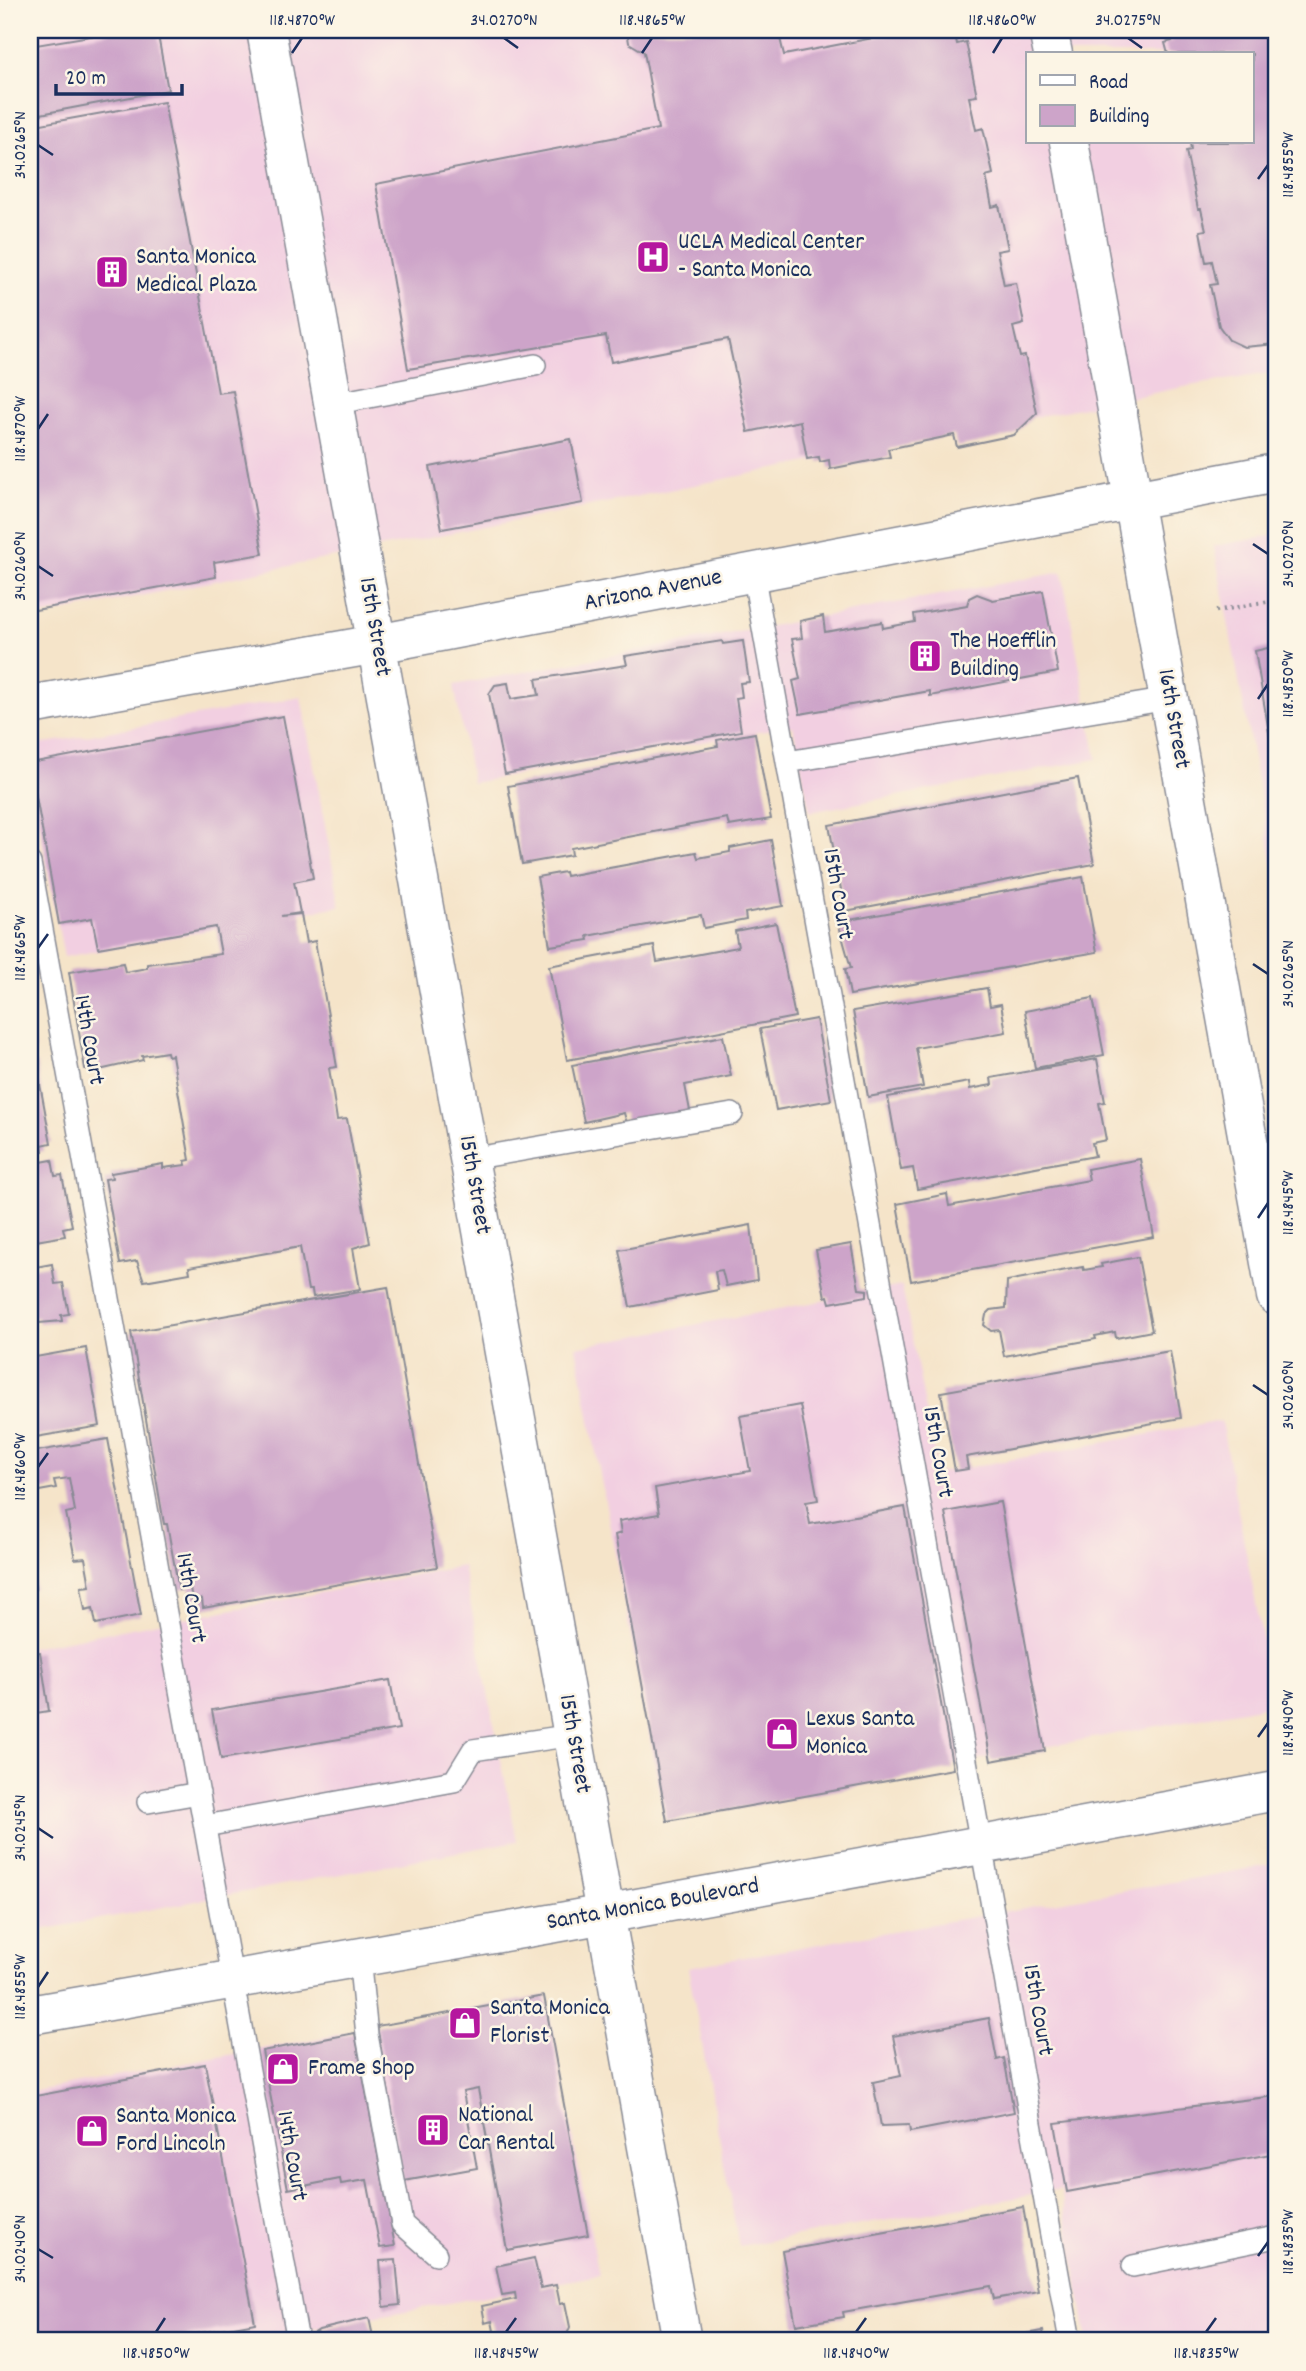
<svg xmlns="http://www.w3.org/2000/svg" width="1306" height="2371" font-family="Dekko,sans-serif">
<rect width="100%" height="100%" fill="#fcf5e5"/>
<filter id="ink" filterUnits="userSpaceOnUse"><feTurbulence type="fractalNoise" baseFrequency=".0143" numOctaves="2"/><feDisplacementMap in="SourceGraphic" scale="14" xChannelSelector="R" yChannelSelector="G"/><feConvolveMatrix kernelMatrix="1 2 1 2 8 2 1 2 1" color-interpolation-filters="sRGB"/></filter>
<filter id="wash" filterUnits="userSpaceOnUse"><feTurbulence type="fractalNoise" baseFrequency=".00686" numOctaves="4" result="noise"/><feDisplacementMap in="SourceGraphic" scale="28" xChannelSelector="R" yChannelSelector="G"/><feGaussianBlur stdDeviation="1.57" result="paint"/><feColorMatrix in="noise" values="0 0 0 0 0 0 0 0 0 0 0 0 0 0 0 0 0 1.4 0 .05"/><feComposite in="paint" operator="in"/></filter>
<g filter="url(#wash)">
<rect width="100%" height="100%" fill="#f5e4c9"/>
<path fill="#f2cfe1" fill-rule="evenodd" d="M 30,30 L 1276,30 L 1276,372 L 1189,386 L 30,618 ZM 1028,54 L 1252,54 L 1252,142 L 1028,142 Z
M 1276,535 L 1276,881 L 1214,546 Z
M 1062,572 L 1097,759 L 810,812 L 793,726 L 472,783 L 454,685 Z
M 301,697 L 340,906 L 64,957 L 30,777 L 30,746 Z
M 902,1286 L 938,1473 L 1221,1421 L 1275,1704 L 665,1818 L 576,1347 Z
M 463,1566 L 517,1841 L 30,1932 L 30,1647 Z
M 1276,1864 L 1276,2341 L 1088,2341 L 1061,2190 L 739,2246 L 688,1967 Z
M 546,1996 L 599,2275 L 245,2341 L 30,2341 L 30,2092 Z"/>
<g id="blocks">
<path fill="#cda4c9" d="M 126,30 L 157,30 L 168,90 L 30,116 L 30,46 Z
M 627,30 L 778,30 L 784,55 L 915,30 L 941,30 L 943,38 L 955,36 L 957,44 L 966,42 L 977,96 L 969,97 L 976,130 L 983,128 L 993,174 L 986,176 L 992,207 L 999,205 L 1008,249 L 997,251 L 1004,285 L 1016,283 L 1024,324 L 1013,327 L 1020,357 L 1025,356 L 1037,413 L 1014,435 L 957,447 L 954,435 L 888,449 L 890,457 L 830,469 L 829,460 L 820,462 L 819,457 L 807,459 L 800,421 L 748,432 L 728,339 L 611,362 L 606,336 L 408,369 L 376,184 L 658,129 L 644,52 L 629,43 Z
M 1169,30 L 1276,30 L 1276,344 L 1244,347 L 1229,340 L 1219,326 L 1210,285 L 1217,284 L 1212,261 L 1206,262 L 1200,231 L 1206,230 L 1201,209 L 1198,209 L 1186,151 L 1191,150 L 1190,142 L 1252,142 L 1252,54 L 1168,54 L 1165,43 L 1172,41 Z
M 164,102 L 218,393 L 233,391 L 263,554 L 214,562 L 216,577 L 30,611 L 30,126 Z
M 571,439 L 583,503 L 442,529 L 430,467 Z
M 1043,591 L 1058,672 L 930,696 L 930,691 L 800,714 L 793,681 L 800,679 L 792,639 L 802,638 L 800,621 L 823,616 L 825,632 L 882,622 L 883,628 L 915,622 L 914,614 L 967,605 L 969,598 L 977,594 L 993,600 Z
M 722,641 L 723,644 L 743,641 L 749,682 L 740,683 L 742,697 L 736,698 L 741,731 L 505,774 L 489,694 L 495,685 L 508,683 L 511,699 L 539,695 L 536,679 L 627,665 L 625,656 Z
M 1276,646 L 1276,767 L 1275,767 L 1255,651 Z
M 283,716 L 313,878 L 294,882 L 300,913 L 281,916 L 301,914 L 306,943 L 315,941 L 337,1067 L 329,1068 L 337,1120 L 347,1119 L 370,1243 L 353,1248 L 360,1289 L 313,1297 L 312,1290 L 308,1290 L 300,1247 L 189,1267 L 190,1273 L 144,1281 L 137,1261 L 120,1264 L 105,1179 L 112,1178 L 111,1173 L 163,1164 L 163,1168 L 186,1165 L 185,1161 L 190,1160 L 172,1055 L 168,1056 L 167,1052 L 142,1056 L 143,1060 L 95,1071 L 85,1069 L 69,972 L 123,963 L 125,972 L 147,968 L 147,964 L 221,954 L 216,927 L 98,948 L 92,918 L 59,924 L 30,763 Z
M 755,733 L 771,819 L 729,826 L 727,818 L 571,848 L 572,855 L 522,864 L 508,786 L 718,746 L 717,740 Z
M 1078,778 L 1094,864 L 845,911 L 829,825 Z
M 771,840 L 783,906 L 745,913 L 746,920 L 704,928 L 701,915 L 588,936 L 589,940 L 550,946 L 537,877 L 565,872 L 566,876 L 696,852 L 698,858 L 730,852 L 730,848 Z
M 1083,877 L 1097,952 L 850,995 L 845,969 L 851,968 L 838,922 Z
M 776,923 L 795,1017 L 567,1060 L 549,966 L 654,946 L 657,962 L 738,947 L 735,931 Z
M 987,988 L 990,1006 L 1001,1004 L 1006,1032 L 916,1048 L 923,1087 L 868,1097 L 853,1011 Z
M 1093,998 L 1104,1055 L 1035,1068 L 1025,1011 Z
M 816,1019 L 831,1100 L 776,1110 L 760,1029 Z
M 31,1030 L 35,1051 L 30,1052 L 30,1031 Z
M 723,1036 L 731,1076 L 685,1085 L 691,1116 L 635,1126 L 626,1120 L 624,1113 L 584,1122 L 572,1065 Z
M 1097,1059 L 1105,1102 L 1099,1103 L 1106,1140 L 1092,1143 L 1095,1156 L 917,1189 L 913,1168 L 901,1170 L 888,1097 L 969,1082 L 970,1089 L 992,1085 L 991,1078 Z
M 36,1063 L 51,1143 L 42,1145 L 43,1151 L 30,1154 L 30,1064 Z
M 1140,1159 L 1154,1237 L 911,1281 L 897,1204 L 947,1194 L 949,1206 L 1089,1180 L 1087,1169 Z
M 52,1160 L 55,1176 L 62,1175 L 72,1226 L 63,1228 L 65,1236 L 30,1242 L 30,1164 Z
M 751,1225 L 757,1280 L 726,1286 L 722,1270 L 715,1271 L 718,1290 L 630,1307 L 619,1250 Z
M 851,1244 L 859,1289 L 867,1290 L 867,1296 L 830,1303 L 828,1296 L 825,1297 L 816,1250 Z
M 1138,1257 L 1152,1331 L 1116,1338 L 1115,1332 L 1095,1336 L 1096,1339 L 1004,1356 L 999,1330 L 991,1331 L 984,1325 L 986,1315 L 991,1310 L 1006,1308 L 1007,1281 L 1083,1267 L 1084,1270 L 1102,1267 L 1101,1264 Z
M 52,1264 L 55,1284 L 63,1283 L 69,1314 L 61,1315 L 62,1321 L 39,1323 L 37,1317 L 30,1318 L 30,1268 Z
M 388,1287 L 437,1567 L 203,1608 L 202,1599 L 192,1601 L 190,1587 L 179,1590 L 167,1524 L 164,1524 L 131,1332 Z
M 86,1348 L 100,1426 L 30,1438 L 30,1358 Z
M 1170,1351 L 1181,1418 L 966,1457 L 968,1469 L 955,1471 L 941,1392 Z
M 800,1405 L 818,1500 L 806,1502 L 810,1524 L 905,1507 L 953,1769 L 667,1821 L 615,1535 L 621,1533 L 619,1521 L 659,1514 L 655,1488 L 750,1471 L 740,1416 Z
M 108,1439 L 141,1615 L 96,1624 L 93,1608 L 85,1610 L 81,1587 L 90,1586 L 85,1558 L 75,1559 L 66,1513 L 75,1511 L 69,1478 L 54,1480 L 56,1488 L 39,1491 L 32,1452 Z
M 1000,1502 L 1045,1751 L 991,1761 L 945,1512 Z
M 33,1576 L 35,1589 L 30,1590 L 30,1577 Z
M 40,1652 L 49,1711 L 30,1714 L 30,1653 Z
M 390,1680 L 399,1729 L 221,1759 L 212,1710 Z
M 544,1996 L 588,2235 L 507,2250 L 478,2089 L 463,2092 L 477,2168 L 404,2181 L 377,2026 Z
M 989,2018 L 997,2060 L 1004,2058 L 1014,2112 L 910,2132 L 909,2125 L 881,2126 L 873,2082 L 901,2076 L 893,2036 Z
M 355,2033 L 395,2246 L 380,2248 L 367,2180 L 341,2184 L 340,2179 L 288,2189 L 262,2051 Z
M 205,2064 L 255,2323 L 160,2341 L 30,2341 L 30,2097 Z
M 1276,2096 L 1276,2153 L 1067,2192 L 1055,2123 Z
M 1023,2207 L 1038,2291 L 994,2299 L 991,2286 L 843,2312 L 844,2317 L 796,2325 L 782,2251 Z
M 534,2258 L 541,2288 L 556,2285 L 560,2304 L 565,2303 L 570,2327 L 566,2337 L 562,2341 L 496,2341 L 492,2321 L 485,2323 L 482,2306 L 516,2299 L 515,2293 L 502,2295 L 496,2266 Z
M 396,2260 L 400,2305 L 384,2307 L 380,2261 Z
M 369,2318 L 374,2341 L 315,2341 L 313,2334 L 319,2330 Z
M 1043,2331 L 1045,2341 L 960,2341 L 997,2333 L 999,2339 Z"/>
</g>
</g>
<g filter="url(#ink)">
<use href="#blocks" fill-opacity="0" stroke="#888a94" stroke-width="2"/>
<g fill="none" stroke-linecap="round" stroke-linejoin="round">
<defs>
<path id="lane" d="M 333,404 L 535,365
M 753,572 L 1070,2341
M 787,762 L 1169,699
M 30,863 L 298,2341
M 470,1159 L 732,1114
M 148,1802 L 199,1793
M 205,1826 L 454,1781 L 473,1750 L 573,1735
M 359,1957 L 367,2035 L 402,2224 L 436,2254
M 1133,2266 L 1276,2237"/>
<path id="street" d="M 266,30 L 682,2341
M 1048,30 L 1053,54
M 1069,142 L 1276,1296
M 30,705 L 377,644 L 1276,473"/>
<path id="primary" d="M 30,2015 L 550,1924 L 1276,1791"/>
</defs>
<use href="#lane" stroke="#888a94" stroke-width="24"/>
<use href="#street" stroke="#888a94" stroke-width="41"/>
<use href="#primary" stroke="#888a94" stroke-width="41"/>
<path stroke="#888a94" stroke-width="4.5" stroke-dasharray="2 5" stroke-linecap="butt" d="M 1216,611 L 1276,600"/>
<use href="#lane" stroke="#fff" stroke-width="21"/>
<use href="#street" stroke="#fff" stroke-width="38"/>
<use href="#primary" stroke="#fff" stroke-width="38"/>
</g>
</g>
<path fill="none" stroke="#1b2f5e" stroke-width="2.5" d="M 504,38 L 518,48M 1128,38 L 1142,48M 292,53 L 302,38M 642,53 L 652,38M 993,53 L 1002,38M 38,145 L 53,155M 1258,179 L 1268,165M 38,429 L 48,414M 1253,544 L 1268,554M 38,566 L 53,576M 1258,699 L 1268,684M 38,948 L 48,934M 1253,964 L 1268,974M 1258,1218 L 1268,1203M 1253,1385 L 1268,1395M 38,1467 L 48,1453M 1258,1737 L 1268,1723M 38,1828 L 53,1838M 38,1987 L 48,1972M 38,2249 L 53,2258M 1258,2256 L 1268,2242M 156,2332 L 165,2318M 506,2332 L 516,2318M 856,2332 L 866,2318M 1206,2332 L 1216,2318"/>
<defs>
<symbol id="hospital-square" viewBox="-11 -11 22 22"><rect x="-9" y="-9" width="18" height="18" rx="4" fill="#b5179e" stroke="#fcf5e5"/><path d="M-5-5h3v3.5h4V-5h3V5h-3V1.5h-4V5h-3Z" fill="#fff"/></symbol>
<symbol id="building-square" viewBox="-11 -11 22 22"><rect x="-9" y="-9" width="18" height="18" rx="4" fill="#b5179e" stroke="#fcf5e5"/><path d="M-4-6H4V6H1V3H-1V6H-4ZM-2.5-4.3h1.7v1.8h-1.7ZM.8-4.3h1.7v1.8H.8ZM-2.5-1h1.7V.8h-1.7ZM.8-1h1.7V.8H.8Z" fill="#fff"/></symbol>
<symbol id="shop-square" viewBox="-11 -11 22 22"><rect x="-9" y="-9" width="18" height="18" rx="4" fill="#b5179e" stroke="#fcf5e5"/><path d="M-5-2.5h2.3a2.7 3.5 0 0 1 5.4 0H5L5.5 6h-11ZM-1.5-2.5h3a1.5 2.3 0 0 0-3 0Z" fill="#fff"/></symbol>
</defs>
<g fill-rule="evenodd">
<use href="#hospital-square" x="634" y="238" width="38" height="38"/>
<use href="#building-square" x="93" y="253" width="38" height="38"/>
<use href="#building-square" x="906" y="637" width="38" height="38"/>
<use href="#shop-square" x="763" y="1715" width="38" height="38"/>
<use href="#shop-square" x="446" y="2004" width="38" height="38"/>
<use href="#shop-square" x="264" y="2050" width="38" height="38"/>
<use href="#building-square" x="414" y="2111" width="38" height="38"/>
<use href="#shop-square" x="73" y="2112" width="38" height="38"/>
</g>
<g text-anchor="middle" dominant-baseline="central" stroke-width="5" stroke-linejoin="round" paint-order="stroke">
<g font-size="24" fill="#1b2f5e" stroke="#fcf5e5" text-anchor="start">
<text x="678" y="243">UCLA Medical Center<tspan x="678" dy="28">- Santa Monica</tspan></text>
<text x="136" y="258">Santa Monica<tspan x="136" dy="28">Medical Plaza</tspan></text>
<text x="950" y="642">The Hoefflin<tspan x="950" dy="28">Building</tspan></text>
<text x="806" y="1720">Lexus Santa<tspan x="806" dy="28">Monica</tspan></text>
<text x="490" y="2009">Santa Monica<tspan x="490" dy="28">Florist</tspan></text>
<text x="308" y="2069">Frame Shop</text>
<text x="458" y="2116">National<tspan x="458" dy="28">Car Rental</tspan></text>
<text x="116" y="2117">Santa Monica<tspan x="116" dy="28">Ford Lincoln</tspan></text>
</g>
<g font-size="24" fill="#1b2f5e" stroke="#fcf5e5">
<text transform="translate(653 591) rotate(-11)">Arizona Avenue</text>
<text transform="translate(374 627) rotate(80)">15th Street</text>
<text transform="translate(1173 719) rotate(80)">16th Street</text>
<text transform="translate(837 894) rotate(80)">15th Court</text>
<text transform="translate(88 1040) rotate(80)">14th Court</text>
<text transform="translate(474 1185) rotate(80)">15th Street</text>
<text transform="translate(937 1452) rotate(80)">15th Court</text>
<text transform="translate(190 1598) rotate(80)">14th Court</text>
<text transform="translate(574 1744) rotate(80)">15th Street</text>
<text transform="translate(653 1905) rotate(-10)">Santa Monica Boulevard</text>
<text transform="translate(1037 2010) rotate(80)">15th Court</text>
<text transform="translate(291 2156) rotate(80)">14th Court</text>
</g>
</g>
<rect width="1306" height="2371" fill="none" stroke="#fcf5e5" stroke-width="77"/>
<rect x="1026" y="52" width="228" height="91" fill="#fcf5e5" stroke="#a2a6af" stroke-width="2"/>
<rect x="1040" y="75" width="35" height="10" fill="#ffffff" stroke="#a2a6af" stroke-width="2"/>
<text x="1089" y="88" font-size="21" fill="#1b2f5e">Road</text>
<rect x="1040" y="105" width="35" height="21" fill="#cda4c9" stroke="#a2a6af" stroke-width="2"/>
<text x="1089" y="122" font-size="21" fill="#1b2f5e">Building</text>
<path d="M56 84v10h126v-10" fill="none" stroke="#1b2f5e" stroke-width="3.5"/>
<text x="66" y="84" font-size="21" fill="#1b2f5e" stroke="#fcf5e5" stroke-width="5" paint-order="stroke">20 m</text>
<rect x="38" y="38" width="1230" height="2294" fill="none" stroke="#1b2f5e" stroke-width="2.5"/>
<g font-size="18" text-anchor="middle" fill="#1b2f5e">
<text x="302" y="25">118.4870°W</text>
<text x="504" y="25">34.0270°N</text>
<text x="652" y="25">118.4865°W</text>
<text x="1002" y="25">118.4860°W</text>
<text x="1128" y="25">34.0275°N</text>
<text transform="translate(19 145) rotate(-90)" y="6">34.0265°N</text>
<text transform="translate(1287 165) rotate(-90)" y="6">118.4855°W</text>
<text transform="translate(19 429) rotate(-90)" y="6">118.4870°W</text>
<text transform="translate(1287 554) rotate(-90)" y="6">34.0270°N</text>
<text transform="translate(19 566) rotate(-90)" y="6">34.0260°N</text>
<text transform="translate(1287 684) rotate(-90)" y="6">118.4850°W</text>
<text transform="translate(19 948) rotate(-90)" y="6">118.4865°W</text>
<text transform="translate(1287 974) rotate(-90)" y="6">34.0265°N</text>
<text transform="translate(1287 1203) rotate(-90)" y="6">118.4845°W</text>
<text transform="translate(1287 1395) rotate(-90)" y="6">34.0260°N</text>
<text transform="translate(19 1467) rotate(-90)" y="6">118.4860°W</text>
<text transform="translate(1287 1723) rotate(-90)" y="6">118.4840°W</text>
<text transform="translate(19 1828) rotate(-90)" y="6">34.0245°N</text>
<text transform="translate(19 1987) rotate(-90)" y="6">118.4855°W</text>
<text transform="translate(1287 2242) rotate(-90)" y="6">118.4835°W</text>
<text transform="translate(19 2249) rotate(-90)" y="6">34.0240°N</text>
<text x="156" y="2358">118.4850°W</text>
<text x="506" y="2358">118.4845°W</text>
<text x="856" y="2358">118.4840°W</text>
<text x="1206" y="2358">118.4835°W</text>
</g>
</svg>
